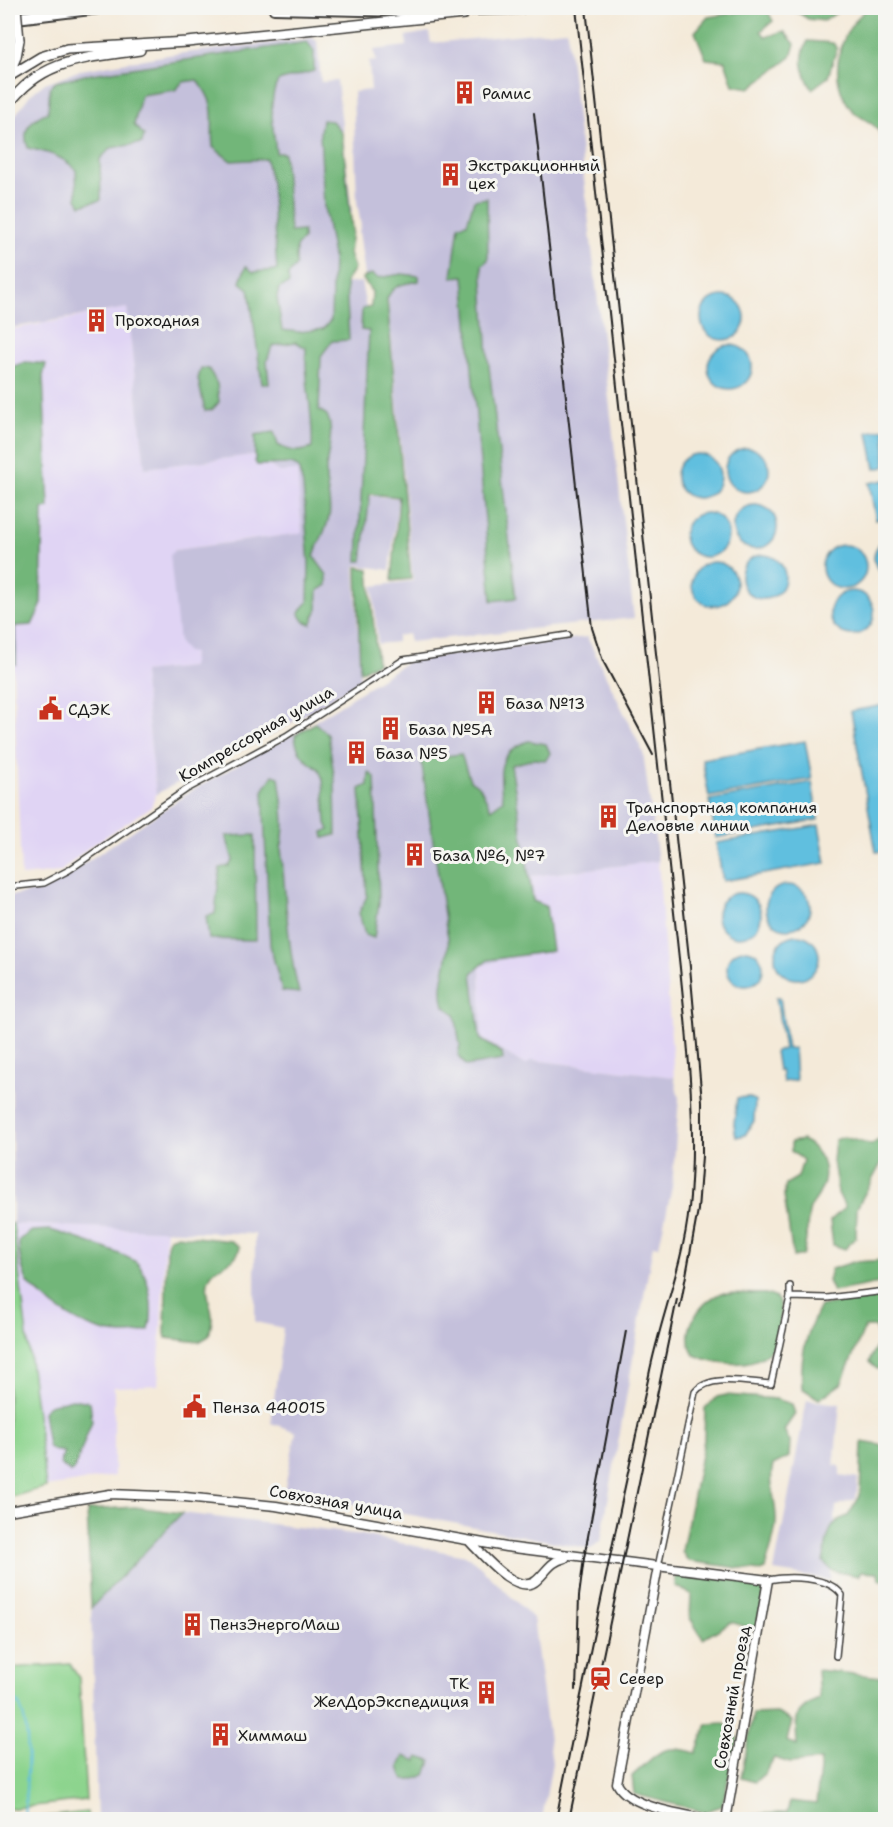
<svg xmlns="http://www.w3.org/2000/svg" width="893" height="1827" font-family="'Shantell Sans',sans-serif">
<rect width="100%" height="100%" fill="#f6f6f2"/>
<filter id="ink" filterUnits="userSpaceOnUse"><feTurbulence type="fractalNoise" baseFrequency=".0167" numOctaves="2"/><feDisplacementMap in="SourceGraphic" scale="12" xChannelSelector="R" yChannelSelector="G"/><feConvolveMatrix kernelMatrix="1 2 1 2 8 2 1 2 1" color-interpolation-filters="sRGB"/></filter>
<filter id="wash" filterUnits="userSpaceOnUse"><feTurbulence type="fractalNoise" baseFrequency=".008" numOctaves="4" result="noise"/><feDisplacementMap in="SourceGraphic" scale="24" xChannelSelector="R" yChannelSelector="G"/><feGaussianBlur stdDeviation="1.35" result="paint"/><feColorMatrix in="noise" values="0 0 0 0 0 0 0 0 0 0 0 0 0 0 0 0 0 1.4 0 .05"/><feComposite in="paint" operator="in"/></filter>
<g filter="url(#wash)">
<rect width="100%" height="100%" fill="#f4ead9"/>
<path fill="#e0d4f4" d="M 127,308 L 145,468 L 253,455 L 279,472 L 297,470 L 302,533 L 174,550 L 193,653 L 192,667 L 143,672 L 156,794 L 151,807 L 88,848 L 60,872 L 21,876 L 8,528 L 8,330 Z
M 658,861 L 674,1077 L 533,1060 L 525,1065 L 482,1038 L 480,965 L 541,948 L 531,876 Z
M 13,1224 L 166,1230 L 158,1385 L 114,1387 L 114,1476 L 46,1487 Z"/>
<path fill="#c4c0db" d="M 567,30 L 634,618 L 410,642 L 408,634 L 397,636 L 397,642 L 378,644 L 373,586 L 413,581 L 388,299 L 365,276 L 359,231 L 361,226 L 357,202 L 353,92 L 371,90 L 369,62 L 376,61 L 374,50 L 407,46 L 406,36 L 429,32 L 431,43 Z
M 312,38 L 317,41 L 321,82 L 337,81 L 352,213 L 335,215 L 342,284 L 361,282 L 371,333 L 363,495 L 398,498 L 390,570 L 357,565 L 355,567 L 360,681 L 278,731 L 156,794 L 143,672 L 192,667 L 193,653 L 187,652 L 179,643 L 170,555 L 175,550 L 302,533 L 297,471 L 279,472 L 253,455 L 145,468 L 127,308 L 10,328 L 8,125 L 30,95 L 45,83 L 81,70 L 168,55 Z
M 587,637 L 643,752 L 658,861 L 531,876 L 541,948 L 480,966 L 482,1038 L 525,1065 L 532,1060 L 674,1077 L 679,1098 L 672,1187 L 659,1246 L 653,1245 L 601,1540 L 591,1549 L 284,1491 L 296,1432 L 271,1423 L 283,1328 L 255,1322 L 255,1234 L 13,1224 L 10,896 L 45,890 L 196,788 L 306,727 L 410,660 Z
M 807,1400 L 840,1404 L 834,1465 L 840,1466 L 840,1475 L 858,1478 L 856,1499 L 836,1506 L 830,1580 L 774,1571 Z
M 182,1513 L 362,1535 L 470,1557 L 533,1618 L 552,1763 L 542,1819 L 97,1819 L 91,1608 Z"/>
<path fill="#8dd48e" stroke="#547855" stroke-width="1.5" d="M 8,1224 L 13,1224 L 46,1487 L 8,1498 Z
M 70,1664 L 79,1678 L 86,1800 L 8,1809 L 8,1668 Z
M 87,1812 L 88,1819 L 27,1819 Z"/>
<path fill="#72b679" stroke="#47694a" stroke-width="1.5" d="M 766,8 L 773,21 L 761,31 L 766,37 L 784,31 L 795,44 L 791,57 L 750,88 L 733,85 L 725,61 L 706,59 L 695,32 L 708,17 Z
M 791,8 L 837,8 L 836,13 L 824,21 L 808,19 Z
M 868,8 L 885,8 L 885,152 C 883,146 882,136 878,130 C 873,122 859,118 852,110 C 826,78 838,32 868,8 Z
M 808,41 L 833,43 L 837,48 L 828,77 L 812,89 C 803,73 798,58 808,41 Z
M 307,42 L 314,51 L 314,71 L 278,81 C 267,101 274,131 276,153 L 284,153 L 290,232 L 303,231 L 303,239 L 296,247 L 296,265 L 288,276 L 289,284 L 279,288 L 277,297 L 282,330 L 299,332 L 323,329 L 331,320 L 333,256 L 324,206 L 320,132 L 322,120 L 332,121 L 342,133 L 352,230 L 349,254 L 354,268 L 346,282 L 349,340 L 332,341 L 321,356 L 319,410 L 327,415 C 336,435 325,455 326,476 C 326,491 332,502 329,517 C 326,532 317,543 314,557 L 327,575 L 327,585 L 318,591 L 317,611 L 311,624 L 304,621 L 299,613 L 308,602 L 309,564 L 303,485 L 298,467 L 291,464 L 257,465 L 255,461 L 255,435 L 274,432 L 278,445 C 290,452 299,453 312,448 C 314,415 304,381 306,348 L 296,342 L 272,346 L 267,361 L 269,384 L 262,384 L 249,289 L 240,282 L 246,266 L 253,272 L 277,270 L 271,182 L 266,159 L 231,161 L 213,147 C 210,118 219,106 197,80 L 183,82 L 175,90 L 141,95 L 134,125 L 144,135 L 142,143 L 111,148 L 100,159 L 101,200 L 81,205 L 77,198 L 76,170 C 62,155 47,153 28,148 C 21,129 31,119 48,112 L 50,87 L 56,82 L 85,75 Z
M 487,198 L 488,260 L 482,265 L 488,358 L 516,598 L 492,601 L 464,276 L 452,277 L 459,225 L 467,223 L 474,200 Z
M 371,274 L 378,278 L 402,274 L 419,276 L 419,281 C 403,284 393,284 387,299 L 411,579 L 392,581 L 399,497 L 370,494 L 362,561 L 358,561 L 369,331 L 361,330 L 362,309 L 371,307 L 372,292 L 362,278 Z
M 26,362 L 46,364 L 43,376 L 49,508 L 43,509 L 41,606 L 32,625 L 15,626 L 16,664 L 8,664 L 8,368 Z
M 201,368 L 209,369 L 217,384 L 219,402 L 212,410 L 205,411 L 198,379 Z
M 357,567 L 369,569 L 377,663 L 360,672 Z
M 315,723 L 328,734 L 335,782 L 336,835 L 324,838 L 323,832 L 329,830 L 326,823 L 323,780 L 319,769 C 306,762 295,750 295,735 Z
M 528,741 L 546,744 L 550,753 L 546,760 L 534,759 L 511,765 L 533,901 L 546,906 L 552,951 L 488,960 L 472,973 L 480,1039 L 502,1053 L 503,1060 L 466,1066 L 458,1055 L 460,1045 L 455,1014 L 444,1006 C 436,979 455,955 446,928 L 421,759 L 461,754 L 470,780 L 480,787 L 491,809 L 503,800 C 498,770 498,753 528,741 Z
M 369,772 L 375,777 L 379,902 L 374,938 L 365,935 L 359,913 L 367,896 L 360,789 L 368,785 Z
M 273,775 L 279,777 C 282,800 287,825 281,848 C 286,896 287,946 299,993 L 282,991 L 270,945 L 263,791 Z
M 255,835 L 256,940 L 209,939 L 206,916 L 215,914 L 220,868 L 229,866 L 233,860 L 226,836 Z
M 885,1136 L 885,1156 L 857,1208 L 856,1237 L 845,1249 L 833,1245 L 830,1221 L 845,1207 L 838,1193 L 833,1161 L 835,1140 L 844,1137 L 871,1145 Z
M 803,1140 C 822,1152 831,1170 820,1192 C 818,1198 812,1203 810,1209 C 806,1221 808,1239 803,1255 L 793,1257 L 784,1195 L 786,1184 L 798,1177 L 803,1160 L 791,1151 L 791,1142 Z
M 50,1230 C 64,1234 129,1255 137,1263 C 151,1278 154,1312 149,1330 C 111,1343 71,1322 43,1297 C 38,1292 30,1287 27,1281 C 22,1269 18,1252 19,1240 L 32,1231 Z
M 178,1235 L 231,1241 L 240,1247 C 236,1266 215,1263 209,1279 C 204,1290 212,1306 212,1317 C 212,1323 210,1330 209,1336 L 199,1342 L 166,1338 L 165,1333 L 167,1245 L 169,1238 Z
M 885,1260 L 885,1282 L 833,1292 L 828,1281 L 831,1269 L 853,1262 Z
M 721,1293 L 766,1294 L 777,1298 C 782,1309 781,1318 779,1330 C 773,1372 723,1367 694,1355 C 679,1331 699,1303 721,1293 Z
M 885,1294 L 885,1368 L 877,1369 L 869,1362 L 879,1340 L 875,1327 L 865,1327 L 841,1384 L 819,1399 L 802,1388 C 800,1357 806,1333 820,1306 Z
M 726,1395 L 776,1399 L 792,1404 L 795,1414 L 784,1430 L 790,1442 L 789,1457 L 773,1465 C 768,1483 777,1503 776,1522 C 775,1538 769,1554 765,1569 L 760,1571 L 688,1561 L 682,1551 L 704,1440 L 705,1408 L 717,1397 Z
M 72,1399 L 90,1402 L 92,1421 L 74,1470 L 71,1472 L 60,1464 L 64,1452 L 52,1450 L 48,1446 L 43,1412 L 49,1405 Z
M 862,1442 L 885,1446 L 885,1581 L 879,1580 L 878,1573 L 861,1572 L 858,1576 L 833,1571 L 823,1562 C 827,1543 826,1522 848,1516 L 860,1496 Z
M 135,1507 L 182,1513 L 91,1608 L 87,1510 Z
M 676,1572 L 758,1583 L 764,1596 L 756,1630 L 731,1622 L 703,1639 L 690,1618 L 691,1594 L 675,1586 Z
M 817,1670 L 882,1677 L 885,1674 L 885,1819 L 749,1819 L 752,1814 L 787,1813 L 790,1801 L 816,1804 L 821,1760 L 790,1763 L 774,1758 L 765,1773 L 755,1782 L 741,1778 L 753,1714 L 777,1713 L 792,1721 L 787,1741 L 797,1746 C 796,1720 792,1710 819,1699 Z
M 724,1723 L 738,1738 L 722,1806 L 704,1812 L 634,1794 L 632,1776 C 658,1754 661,1742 696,1753 L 707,1724 Z
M 404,1756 L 417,1761 L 418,1757 L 431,1761 L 426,1775 L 412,1780 L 404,1780 L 399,1767 Z"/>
<path fill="#61bfdf" stroke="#3e6e7e" stroke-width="1.5" d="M701 318a22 22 0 1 1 44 0a22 22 0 1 1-44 0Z
M708 367a22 22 0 1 1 44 0a22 22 0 1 1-44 0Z
M 885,429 L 885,467 L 875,469 L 868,432 Z
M725 470a22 22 0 1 1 44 0a22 22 0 1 1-44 0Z
M676 476a22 22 0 1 1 44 0a22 22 0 1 1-44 0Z
M 885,480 L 885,518 L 876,520 L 869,483 Z
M733 527a22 22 0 1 1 44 0a22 22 0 1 1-44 0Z
M684 535a22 22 0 1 1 44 0a22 22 0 1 1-44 0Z
M 885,538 L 885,576 C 870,566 871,549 885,538 Z
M822 567a22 22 0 1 1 44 0a22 22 0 1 1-44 0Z
M741 577a22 22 0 1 1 44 0a22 22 0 1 1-44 0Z
M692 584a22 22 0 1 1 44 0a22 22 0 1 1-44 0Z
M830 613a22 22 0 1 1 44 0a22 22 0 1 1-44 0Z
M 885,705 L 885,851 L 876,852 L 851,711 Z
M 805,741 L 812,779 L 709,797 L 702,759 Z
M 812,782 L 818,820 L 716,838 L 709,800 Z
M 819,825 L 826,863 L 723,881 L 716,843 Z
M766 907a22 22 0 1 1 44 0a22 22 0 1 1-44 0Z
M717 915a22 22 0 1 1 44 0a22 22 0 1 1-44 0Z
M775 957a22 22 0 1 1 44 0a22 22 0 1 1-44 0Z
M727 968a18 18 0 1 1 36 0a18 18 0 1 1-36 0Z
M 776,997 L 780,997 L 787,1049 L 794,1048 L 796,1080 L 783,1082 L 781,1070 L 778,1070 L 775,1051 L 784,1049 Z
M 749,1097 L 755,1101 L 754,1121 L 745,1135 L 736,1137 L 734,1124 L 737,1098 Z"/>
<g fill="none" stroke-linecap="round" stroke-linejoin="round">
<path stroke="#61bfdf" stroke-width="2" d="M 8,1693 C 38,1710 25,1788 24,1820"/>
</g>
</g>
<g filter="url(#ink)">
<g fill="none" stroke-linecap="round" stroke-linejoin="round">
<defs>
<path id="street" d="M 8,887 L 44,883 L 69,870 L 187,789 L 286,736 L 403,660 L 568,635
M 790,1297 L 827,1298 L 886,1291
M 658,1567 L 695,1392 C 710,1373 750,1383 771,1384 L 790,1297 L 790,1286
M 768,1580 C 789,1576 829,1576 842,1595 L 836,1656"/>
<path id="secondary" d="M 8,1511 L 110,1494 L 185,1497 L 276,1506 L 506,1547 L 768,1580 L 726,1820
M 470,1542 C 483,1555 518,1598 537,1580 C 547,1571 551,1561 565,1558
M 658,1567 L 617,1783 C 628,1808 685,1814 710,1820"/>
<path id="primary" d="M 8,76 L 16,57 L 19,40
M 8,77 L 41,57 L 67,49 L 187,42 L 464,14
M 8,105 C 42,58 88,58 140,50"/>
<path id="highway" d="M 274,8 L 404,11 L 521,8
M 8,19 L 99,8"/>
</defs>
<use href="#street" stroke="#3c3b38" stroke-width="8"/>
<use href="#secondary" stroke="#3c3b38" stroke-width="11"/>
<use href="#primary" stroke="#3c3b38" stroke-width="12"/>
<use href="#highway" stroke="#3c3b38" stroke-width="14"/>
<use href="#street" stroke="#fff" stroke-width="5"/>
<use href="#secondary" stroke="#fff" stroke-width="8"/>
<use href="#primary" stroke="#fff" stroke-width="9"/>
<use href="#highway" stroke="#fff" stroke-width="10"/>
<path stroke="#1c1c1c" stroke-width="2" d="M 586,8 L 690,967 L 702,1101 L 702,1156 L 698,1210 L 680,1308
M 534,113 L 592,628 L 603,661 L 653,755
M 576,1690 L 579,1596 L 584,1558 L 626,1331
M 556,1820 C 585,1671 617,1523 649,1375 C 660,1319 683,1265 689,1208 C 697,1127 688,1047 680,968 L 576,8
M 569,1820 L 677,1299"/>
<defs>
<path id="primary-bridge" d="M 16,8 L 19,40"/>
</defs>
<use href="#primary-bridge" stroke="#3c3b38" stroke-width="12" stroke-linecap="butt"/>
<use href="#primary-bridge" stroke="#fff" stroke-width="9"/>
</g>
</g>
<defs>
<symbol id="building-bare" viewBox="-9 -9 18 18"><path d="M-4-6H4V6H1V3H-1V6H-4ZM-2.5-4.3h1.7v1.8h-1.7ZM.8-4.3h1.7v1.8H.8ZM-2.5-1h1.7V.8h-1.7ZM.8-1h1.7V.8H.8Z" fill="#c8321e" stroke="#f6f6f2" stroke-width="2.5" paint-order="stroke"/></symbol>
<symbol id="civic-bare" viewBox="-9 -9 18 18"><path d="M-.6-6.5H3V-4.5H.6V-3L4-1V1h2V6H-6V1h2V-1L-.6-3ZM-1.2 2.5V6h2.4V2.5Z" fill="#c8321e" stroke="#f6f6f2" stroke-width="2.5" paint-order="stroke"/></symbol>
<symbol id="station-bare" viewBox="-9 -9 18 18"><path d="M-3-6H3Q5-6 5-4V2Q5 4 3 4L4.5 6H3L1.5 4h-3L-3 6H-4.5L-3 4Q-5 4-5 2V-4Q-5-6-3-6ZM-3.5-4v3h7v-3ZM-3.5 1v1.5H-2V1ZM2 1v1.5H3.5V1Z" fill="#c8321e" stroke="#f6f6f2" stroke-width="2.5" paint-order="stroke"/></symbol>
</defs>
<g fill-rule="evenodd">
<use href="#building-bare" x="448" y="76" width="33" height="33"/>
<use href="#building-bare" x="434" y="158" width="33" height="33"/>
<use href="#building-bare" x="80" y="304" width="33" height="33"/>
<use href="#building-bare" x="470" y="686" width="33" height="33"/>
<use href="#civic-bare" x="34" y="692" width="33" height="33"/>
<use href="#building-bare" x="374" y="712" width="33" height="33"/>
<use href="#building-bare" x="340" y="736" width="33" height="33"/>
<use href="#building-bare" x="592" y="800" width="33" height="33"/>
<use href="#building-bare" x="398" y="838" width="33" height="33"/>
<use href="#civic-bare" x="178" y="1390" width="33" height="33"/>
<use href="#building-bare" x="176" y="1608" width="33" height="33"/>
<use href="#station-bare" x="584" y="1662" width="33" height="33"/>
<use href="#building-bare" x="470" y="1676" width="33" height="33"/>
<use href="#building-bare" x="204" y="1718" width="33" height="33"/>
</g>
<g text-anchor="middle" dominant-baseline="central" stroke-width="6" stroke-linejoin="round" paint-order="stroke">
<g font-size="16" fill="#1c1c1c" stroke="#f6f6f2" text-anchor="start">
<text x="482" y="93">Рамис</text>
<text x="468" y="165">Экстракционный<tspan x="468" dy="18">цех</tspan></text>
<text x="115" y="320">Проходная</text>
<text x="505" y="703">База №13</text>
<text x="68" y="709">СДЭК</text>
<text x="408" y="729">База №5А</text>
<text x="375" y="753">База №5</text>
<text x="626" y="807">Транспортная компания<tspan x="626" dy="18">Деловые линии</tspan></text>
<text x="432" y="855">База №6, №7</text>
<text x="213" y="1407">Пенза 440015</text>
<text x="210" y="1624">ПензЭнергоМаш</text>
<text x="619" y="1678">Север</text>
<text x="469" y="1683" text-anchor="end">ТК<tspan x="469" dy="18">ЖелДорЭкспедиция</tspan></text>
<text x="238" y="1735">Химмаш</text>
</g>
<g font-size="16" fill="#1c1c1c" stroke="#f6f6f2">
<text transform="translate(256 734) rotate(-30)">Компрессорная улица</text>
<text transform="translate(336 1502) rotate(10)">Совхозная улица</text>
<text transform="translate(732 1697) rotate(-80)">Совхозный проезд</text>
</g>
</g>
<rect width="893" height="1827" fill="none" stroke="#f6f6f2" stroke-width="30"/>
</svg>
